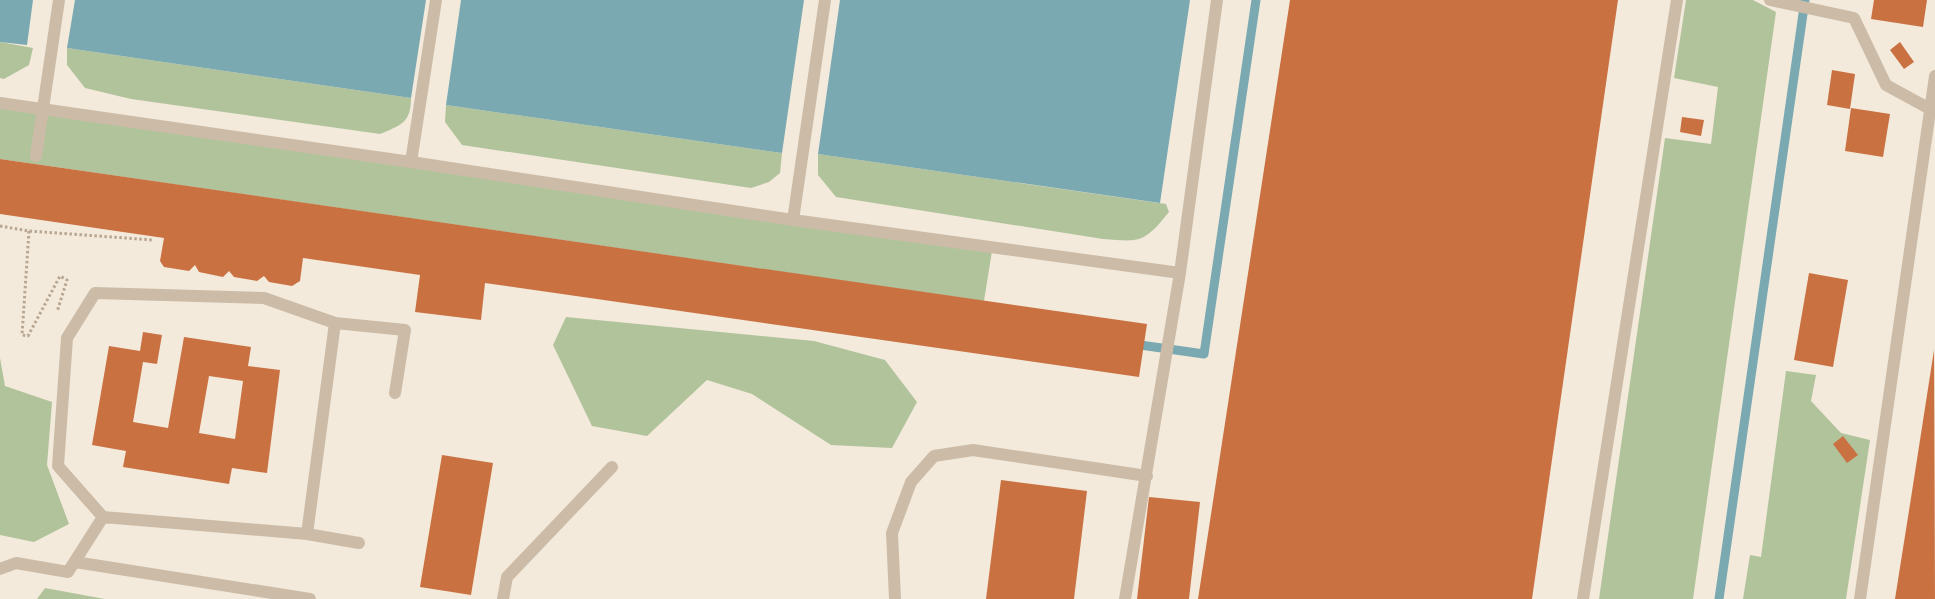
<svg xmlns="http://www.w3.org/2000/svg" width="1935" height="599" font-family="Roboto,sans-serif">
<rect width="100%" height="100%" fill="#f3eadc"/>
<path fill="#b1c39b" d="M 1686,0 L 1753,0 L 1776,12 L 1693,599 L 1599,599 L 1665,138 L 1711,144 L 1718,87 L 1674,78 Z
M 0,42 L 33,48 L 29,65 L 4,79 L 0,78 Z
M 67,48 L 411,98 C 411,123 401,125 380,134 L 131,99 L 85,88 L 67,65 Z
M 446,105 L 782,153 L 780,173 L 769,182 L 751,188 L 462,145 L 445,122 Z
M 0,107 L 992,251 L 984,301 L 0,159 Z
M 818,154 L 1166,204 L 1169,212 C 1144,243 1141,242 1103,239 L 836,197 L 818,175 Z
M 566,317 L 814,341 L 885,360 L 917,402 L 892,448 L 831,445 L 752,394 L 707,380 L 647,436 L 592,426 L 553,345 Z
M 0,358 L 5,386 L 52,402 L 47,465 L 69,524 L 34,542 L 0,535 Z
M 1786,371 L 1816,375 L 1811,401 L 1841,433 L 1870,440 L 1846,599 L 1743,599 L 1750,555 L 1761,557 Z
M 45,588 L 105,599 L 37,599 Z"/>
<path fill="#7aa9b1" d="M 0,0 L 33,0 L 27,45 L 0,42 Z
M 75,0 L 426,0 L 411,98 L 67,48 Z
M 461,0 L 804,0 L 782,153 L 446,105 Z
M 840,0 L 1190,0 L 1160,203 L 818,154 Z"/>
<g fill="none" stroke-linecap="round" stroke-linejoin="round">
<path stroke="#7aa9b1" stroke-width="9" d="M 1133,344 L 1204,354 L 1256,0
M 1719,599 L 1805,0"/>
</g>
<path fill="#ca7142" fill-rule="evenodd" d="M 1290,0 L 1618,0 L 1532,599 L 1198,599 Z
M 1874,0 L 1927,0 L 1923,27 L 1871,19 Z
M 1900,42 L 1914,62 L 1904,69 L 1890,50 Z
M 1832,70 L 1855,74 L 1850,109 L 1827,105 Z
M 1851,108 L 1890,114 L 1883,157 L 1845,151 Z
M 1682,117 L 1704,120 L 1701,136 L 1680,132 Z
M 0,159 L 1147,324 L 1139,377 L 485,283 L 481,320 L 415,312 L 420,275 L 303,258 L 300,281 L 292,286 L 269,282 L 264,276 L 257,281 L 234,277 L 229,271 L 223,277 L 199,272 L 195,265 L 189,271 L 164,267 L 160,261 L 164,238 L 0,214 Z
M 1809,273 L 1848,280 L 1833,367 L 1794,360 Z
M 143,332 L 162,335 L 157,364 L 143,362 L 133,422 L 168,428 L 184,337 L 251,347 L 248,366 L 280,370 L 267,473 L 232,468 L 229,484 L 123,467 L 126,451 L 92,445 L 109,346 L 140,351 ZM 209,376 L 243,381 L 235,439 L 199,433 Z
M 1934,350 L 1935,599 L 1895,599 L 1911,498 Z
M 1843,436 L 1858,455 L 1847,463 L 1833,444 Z
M 442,455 L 493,463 L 471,595 L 420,587 Z
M 1001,480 L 1087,491 L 1074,599 L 986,599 Z
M 1149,497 L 1200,502 L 1189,599 L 1137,599 Z"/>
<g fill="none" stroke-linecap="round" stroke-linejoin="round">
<path stroke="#b8a691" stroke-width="3" stroke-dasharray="2.5 2.5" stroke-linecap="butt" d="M 0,226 L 29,231 L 153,240
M 29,231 L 22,335 L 28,336 L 60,276 L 67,280 L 57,312"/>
<path stroke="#ccbca7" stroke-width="12" d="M 1770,0 L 1854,18 L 1886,85 L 1930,109
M 0,103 L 411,162 L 793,220 L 1180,273
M 36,156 L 59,0
M 411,162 L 436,0
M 793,220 L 825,0
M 95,293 L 264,298 L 335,323 L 307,534 L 103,517 L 58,466 L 67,338 Z
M 335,323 L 405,330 L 395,393
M 307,534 L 359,543
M 75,562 L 310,599
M 0,569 L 16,563 L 68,572 L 103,517
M 503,599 L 507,577 L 612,467
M 895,599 L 892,533 L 911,482 L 934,456 L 973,450 L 1147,476
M 1125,599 L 1180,273 L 1217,0
M 1583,599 L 1677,0
M 1860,599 L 1935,76"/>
</g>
</svg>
